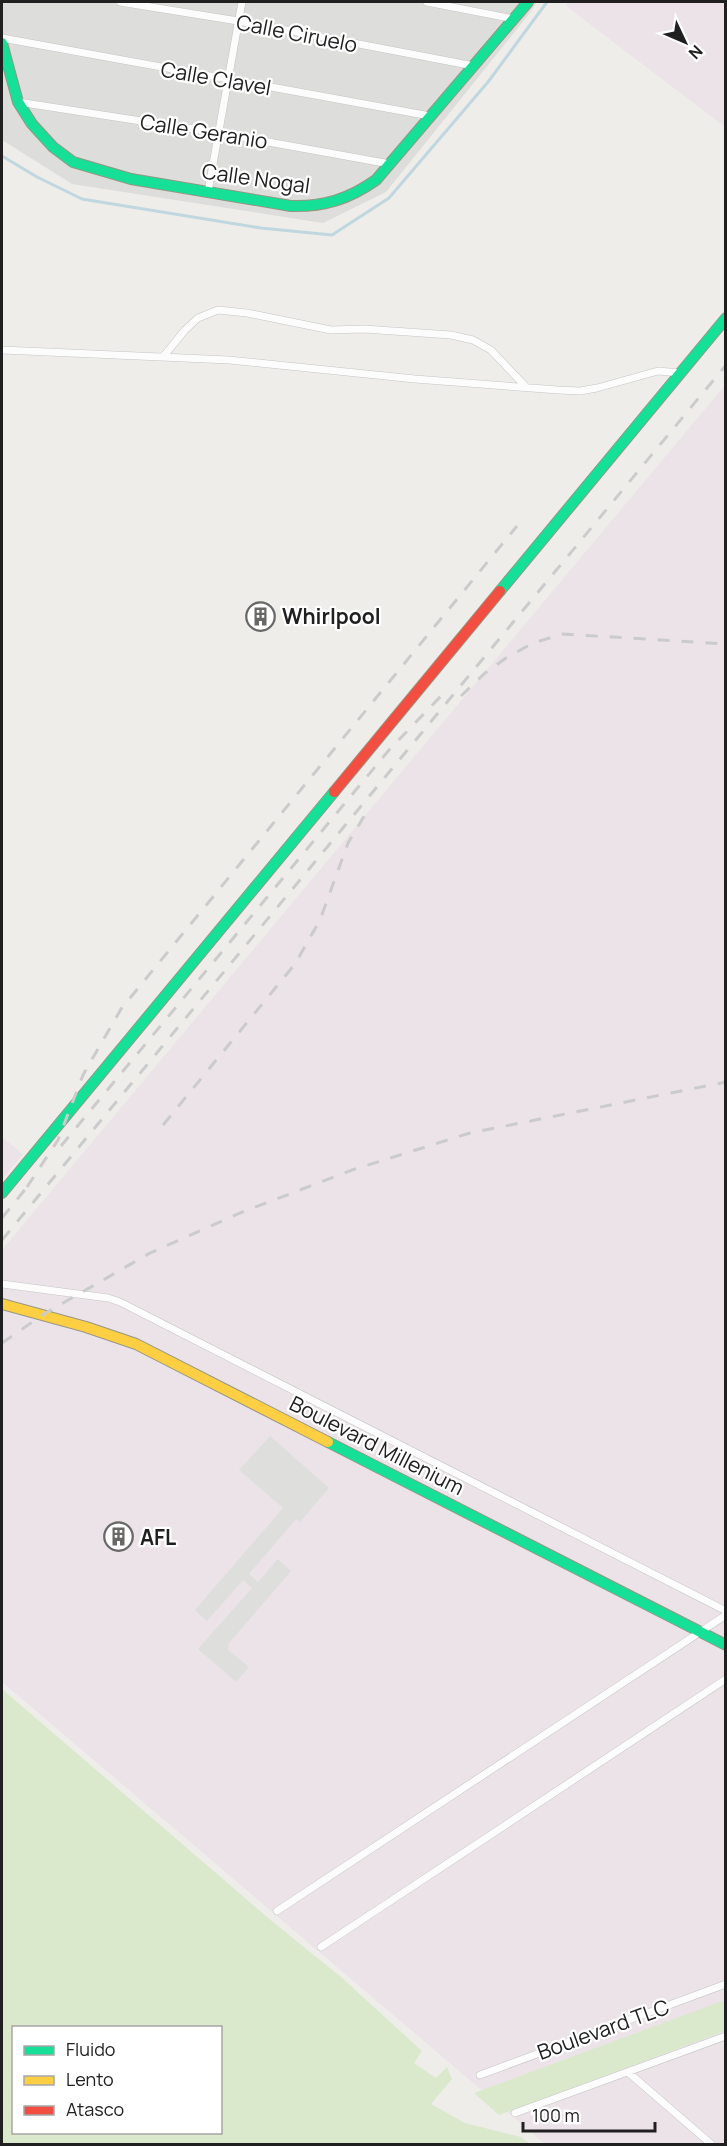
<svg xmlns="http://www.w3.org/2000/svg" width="727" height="2146" font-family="Manrope,sans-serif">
<rect width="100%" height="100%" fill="#eeedea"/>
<path fill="#dddddb" d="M 2,2 L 537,2 L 529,14 L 386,192 L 323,223 L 72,184 L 2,140 Z"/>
<path fill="#ebe3e8" d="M 568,2 L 725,2 L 725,127 L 566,6 Z
M 725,385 L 725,2144 L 545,2144 L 2,1682 L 2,1250 Z
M 2,1137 L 23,1154 L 2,1180 Z"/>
<path fill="#dae9cb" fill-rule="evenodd" d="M 2,1689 L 273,1922 L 341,1977 L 422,2051 L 414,2063 L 436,2078 L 447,2067 L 452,2079 L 431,2104 L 465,2123 L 521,2137 L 530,2144 L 2,2144 ZM 14,2028 L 220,2028 L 220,2132 L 14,2132 Z
M 725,2000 L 725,2031 L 499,2115 L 474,2093 Z"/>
<path fill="#dededc" d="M 270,1436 L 329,1488 L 300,1522 L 296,1519 L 249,1574 L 258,1582 L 278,1559 L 291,1571 L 229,1643 L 228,1650 L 249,1667 L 236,1682 L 198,1649 L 252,1588 L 243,1580 L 207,1621 L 195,1610 L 283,1508 L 239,1470 Z"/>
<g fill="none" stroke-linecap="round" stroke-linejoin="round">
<path stroke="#c0d7df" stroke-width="3" d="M 2,156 L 37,177 L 82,199 L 261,228 L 332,235 L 389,198 L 488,82 L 547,2"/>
<defs>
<path id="street" d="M 120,2 L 238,21 L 474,66
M 427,2 L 514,19
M 2,38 L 430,116
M 18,102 L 219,133 L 390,164
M 208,192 L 242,2
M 2,350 L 229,360 L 415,379 L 558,390 L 580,391 L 597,388 L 658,371 L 680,373
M 163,357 L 185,330 L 198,318 L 218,310 L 247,313 L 331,330 L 364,329 L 451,335 L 473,340 L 491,350 L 526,387
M 2,1284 L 108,1298 L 120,1302 L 726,1611
M 277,1911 L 726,1615
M 321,1947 L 726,1679
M 629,2073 L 711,2144
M 480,2075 L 726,1984
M 515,2113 L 726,2036"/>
<path id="fast" d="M 2,43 L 18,102 L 32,124 L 53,147 L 73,162 L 131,179 L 291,206 C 324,207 349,199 376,180 L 528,2
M 500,591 L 726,318
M 2,1193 L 334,792
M 328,1442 L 726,1645"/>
<path id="slow" d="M 2,1304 L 86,1327 L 136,1344 L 328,1442"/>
<path id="jam" d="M 334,792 L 500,591"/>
</defs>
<use href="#street" stroke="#c5c5c4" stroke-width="8"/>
<use href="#fast" stroke="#959783" stroke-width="12"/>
<use href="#slow" stroke="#959783" stroke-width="12"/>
<use href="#jam" stroke="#959783" stroke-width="12"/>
<use href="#street" stroke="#fcfcfc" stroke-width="7"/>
<use href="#fast" stroke="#16e098" stroke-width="10"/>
<use href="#slow" stroke="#ffcf43" stroke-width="10"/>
<use href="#jam" stroke="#f24e42" stroke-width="10"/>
<path stroke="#cbcbcb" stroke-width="3" stroke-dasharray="12 12" stroke-linecap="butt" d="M 461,696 L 485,673 L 506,658 L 533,643 L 563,634 L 726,644
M 163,1125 L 295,964 L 320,920 L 348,843 L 369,808
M 61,1146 L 389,750 L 442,695
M 27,1187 L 58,1140 L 83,1075 L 121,1009 L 517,526
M 2,1218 L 32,1181
M 2,1240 L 726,365
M 2,1343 L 44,1314 L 150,1253 L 240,1213 L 352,1170 L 470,1133 L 726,1082"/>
</g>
<defs>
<symbol id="building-ring" viewBox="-11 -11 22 22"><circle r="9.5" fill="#fff" stroke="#686867" stroke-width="1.5"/><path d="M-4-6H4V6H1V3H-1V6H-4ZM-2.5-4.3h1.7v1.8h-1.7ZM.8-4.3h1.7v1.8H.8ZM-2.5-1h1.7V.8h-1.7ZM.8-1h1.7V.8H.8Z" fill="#686867"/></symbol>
</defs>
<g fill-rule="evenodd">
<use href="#building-ring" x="244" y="600" width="33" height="33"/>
<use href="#building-ring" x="102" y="1520" width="33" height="33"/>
</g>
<g text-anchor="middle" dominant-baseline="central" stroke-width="4.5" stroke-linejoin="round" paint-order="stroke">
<g font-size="21" fill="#202020" stroke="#fff">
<text transform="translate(297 33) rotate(11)">Calle Ciruelo</text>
<text transform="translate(216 78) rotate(10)">Calle Clavel</text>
<text transform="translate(204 131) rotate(9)">Calle Geranio</text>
<text transform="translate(256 178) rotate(8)">Calle Nogal</text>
<text transform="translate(377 1445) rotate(27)">Boulevard Millenium</text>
<text transform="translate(603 2029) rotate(-20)">Boulevard TLC</text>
</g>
<g font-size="21" font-weight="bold" fill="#202020" stroke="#fff" text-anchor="start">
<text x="282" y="616">Whirlpool</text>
<text x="140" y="1537">AFL</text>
</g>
</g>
<rect width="727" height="2146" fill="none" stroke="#202020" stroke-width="6"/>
<rect x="12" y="2026" width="210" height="108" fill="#ffffff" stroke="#a6a6a6" stroke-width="1.5"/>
<rect x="24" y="2046" width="30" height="9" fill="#16e098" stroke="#a6a6a6" stroke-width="1.5"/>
<text x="66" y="2056" font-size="18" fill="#202020">Fluido</text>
<rect x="24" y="2076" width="30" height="9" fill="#ffcf43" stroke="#a6a6a6" stroke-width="1.5"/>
<text x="66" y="2086" font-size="18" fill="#202020">Lento</text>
<rect x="24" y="2106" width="30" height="9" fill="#f24e42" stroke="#a6a6a6" stroke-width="1.5"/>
<text x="66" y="2116" font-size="18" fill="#202020">Atasco</text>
<g transform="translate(685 42) rotate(134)" stroke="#ffffff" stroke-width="4.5" paint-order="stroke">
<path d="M0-4.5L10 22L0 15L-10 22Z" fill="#202020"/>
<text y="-9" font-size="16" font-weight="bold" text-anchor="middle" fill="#202020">N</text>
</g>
<path d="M523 2122v9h132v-9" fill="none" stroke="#202020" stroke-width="3"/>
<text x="532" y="2122" font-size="18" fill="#202020" stroke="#ffffff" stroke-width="4.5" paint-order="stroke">100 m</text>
</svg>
